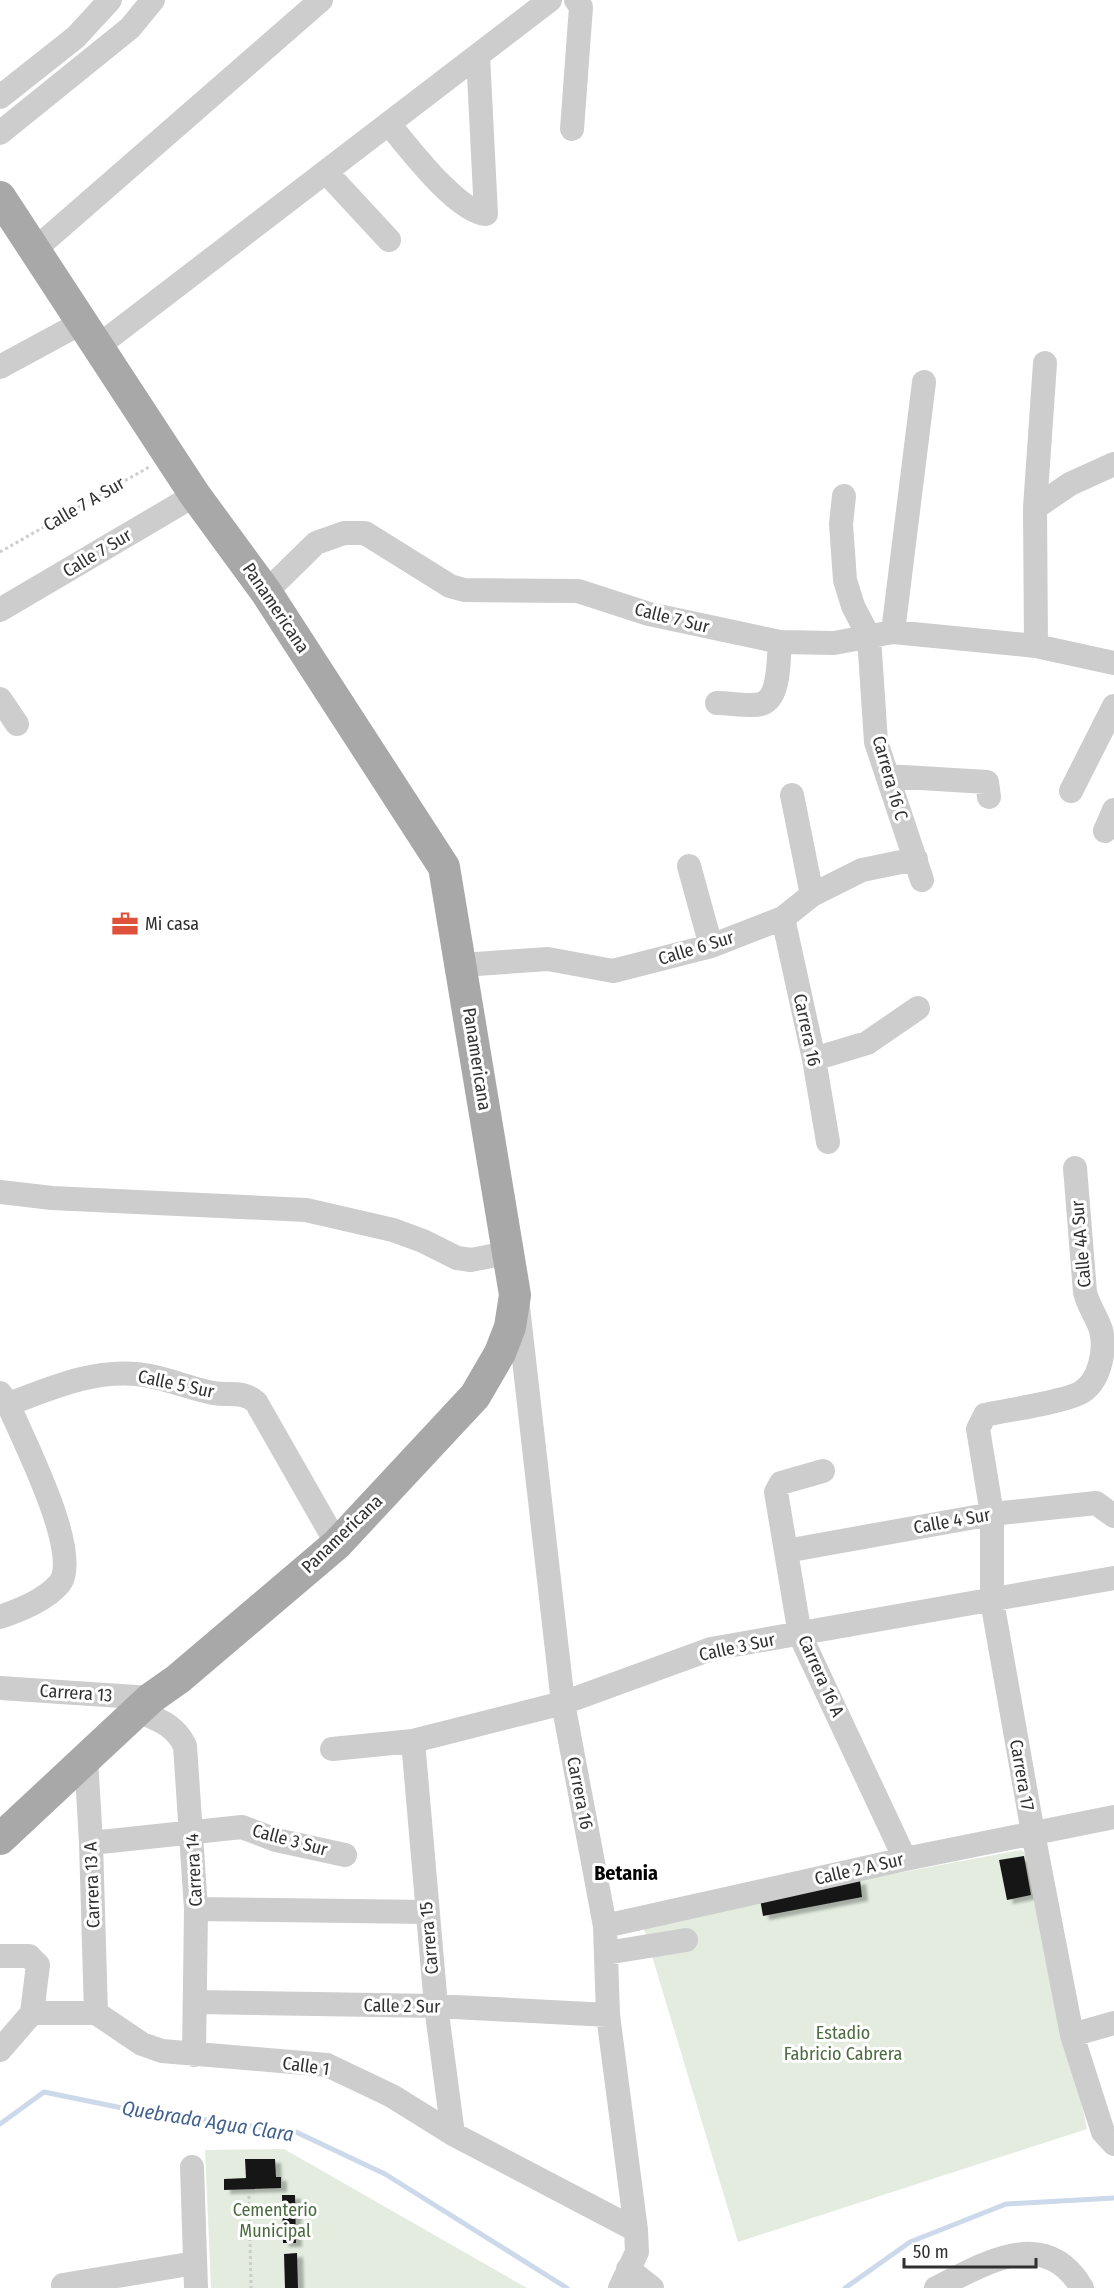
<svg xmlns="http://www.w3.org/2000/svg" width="1114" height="2288" font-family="'Fira Sans Condensed',sans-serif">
<defs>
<filter id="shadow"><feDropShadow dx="6" dy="4" stdDeviation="1.5" flood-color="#0004"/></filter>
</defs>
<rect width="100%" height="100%" fill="#fff"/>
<path fill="#e3ecdf" d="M 1021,1850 L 1031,1858 L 1087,2129 L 738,2242 L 643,1926 L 648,1920 Z
M 284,2149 L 527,2288 L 211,2288 L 205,2150 Z"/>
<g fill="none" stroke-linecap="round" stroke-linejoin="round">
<path stroke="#ccd9eb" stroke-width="5" d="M 0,2124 L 44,2092 L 132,2110 L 296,2132 L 385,2174 L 567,2288
M 845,2288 L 910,2242 L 1006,2204 L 1114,2198"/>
</g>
<path fill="#171717" filter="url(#shadow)" d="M 1024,1856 L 1031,1895 L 1007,1900 L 999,1860 Z
M 860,1880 L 862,1897 L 763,1916 L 760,1899 Z
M 245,2159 L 275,2159 L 276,2177 L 281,2177 L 281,2188 L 224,2190 L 224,2179 L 246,2178 Z
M 282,2195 L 295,2195 L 296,2243 L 283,2243 Z
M 297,2253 L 298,2288 L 285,2288 L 284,2254 Z"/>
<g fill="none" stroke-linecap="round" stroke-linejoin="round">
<path stroke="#cdcdcd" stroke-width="3" stroke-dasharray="3 3" stroke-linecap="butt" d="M 0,552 L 149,467
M 249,2196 L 251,2288"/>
<path stroke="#cdcdcd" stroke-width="24" d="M 0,97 L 76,37 L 110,0
M 389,124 C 408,147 457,212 486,214 L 478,55
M 572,129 L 581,7 L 576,0
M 0,133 L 130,28 L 153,0
M 326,172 L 389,240
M 33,251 L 321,0
M 97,347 L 550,0
M 0,367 L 81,323
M 844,496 L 841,524 L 845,580 L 853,606 L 869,637 L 876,742 L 922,880
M 1035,508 L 1070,484 L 1114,464
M 266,592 L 316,543 L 344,533 L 365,533 L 450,586 L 464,590 L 578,591 L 649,614 L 780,642 L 834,643 L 893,632 L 1036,646 L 1114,663
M 0,610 L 195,495
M 893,632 L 924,382
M 1036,646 L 1035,508 L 1045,363
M 0,699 L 17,724
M 717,703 C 730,703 749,707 761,704 C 781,698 778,658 780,642
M 887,776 L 987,782 L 989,797
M 1071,791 L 1114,706
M 792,795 L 812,895
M 1105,831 L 1114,810
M 689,866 L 711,946
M 783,918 L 814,1059 L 828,1142
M 462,965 L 548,959 L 613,971 L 711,946 L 783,918 L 812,895 L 862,870 L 916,859
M 814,1059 L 867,1043 L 918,1008
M 1075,1168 L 1085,1292 C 1088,1306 1097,1317 1101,1330 C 1106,1350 1100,1382 1080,1393 C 1063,1402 1007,1410 985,1415 L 978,1429 L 992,1514 L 992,1601 L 1033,1833 L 1072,2035 L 1103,2132 L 1114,2144
M 0,1192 L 52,1198 L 306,1210 L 393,1230 L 423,1241 L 457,1258 L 471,1260 L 507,1253
M 518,1307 L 563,1703 L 605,1926 L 608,2015 L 636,2230 L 637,2252 L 620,2288
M 0,1393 L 8,1404 C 22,1437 82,1553 60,1583 C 46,1600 20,1610 0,1617
M 8,1404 C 50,1389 90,1370 136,1374 C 162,1376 187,1388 213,1393 C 229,1396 242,1390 256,1402 L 337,1544
M 823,1471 L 781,1483 L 776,1492 L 800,1635 L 905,1859
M 786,1551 L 992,1514 L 1096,1503 L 1114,1516
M 0,1688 L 151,1698
M 138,1711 C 159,1720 175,1725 185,1746 L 196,1909 L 194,2055
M 413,1741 L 436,2006 L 453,2134
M 332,1749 L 413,1741 L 563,1703 L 711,1649 L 1114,1578
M 86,1758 L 91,1843 L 96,2013
M 91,1843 L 242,1827 L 276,1840 L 345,1855
M 196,1909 L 427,1912
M 605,1926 L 905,1859 L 1114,1817
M 606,1953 L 686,1940
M 0,1956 L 29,1956 L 38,1965 L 32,2013
M 196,2002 L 436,2006 L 608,2015
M 1072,2035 L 1114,2023
M 0,2050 L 32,2013 L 96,2013 L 142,2044 L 162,2051 L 327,2065 L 392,2096 L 453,2134 L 636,2230
M 192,2167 L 196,2288
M 628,2269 L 652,2288
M 63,2285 L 195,2263
M 936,2288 C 984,2264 1045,2225 1082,2288"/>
<path stroke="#a8a8a8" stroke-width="32" d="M 0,197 L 195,495 L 266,592 L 444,867 L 515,1295 L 510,1327 L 500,1353 L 475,1396 L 337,1544 L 178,1679 L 151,1698 L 0,1839"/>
</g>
<defs>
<symbol id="office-bare" viewBox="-9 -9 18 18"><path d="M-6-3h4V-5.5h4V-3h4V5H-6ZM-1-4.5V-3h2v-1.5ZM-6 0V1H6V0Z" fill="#de523c" stroke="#fff" stroke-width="2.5" paint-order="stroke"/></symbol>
</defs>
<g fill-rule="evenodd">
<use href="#office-bare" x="106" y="905" width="38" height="38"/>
</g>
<g text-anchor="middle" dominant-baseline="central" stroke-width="6" stroke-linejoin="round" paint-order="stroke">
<g font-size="18" fill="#303030" stroke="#fff">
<text transform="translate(84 504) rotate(-30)">Calle 7 A Sur</text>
<text transform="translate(97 553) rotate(-31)">Calle 7 Sur</text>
<text transform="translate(276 608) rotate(56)">Panamericana</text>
<text transform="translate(672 618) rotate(14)">Calle 7 Sur</text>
<text transform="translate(890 778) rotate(74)">Carrera 16 C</text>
<text transform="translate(696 948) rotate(-17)">Calle 6 Sur</text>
<text transform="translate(807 1030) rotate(78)">Carrera 16</text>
<text transform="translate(477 1059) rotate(81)">Panamericana</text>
<text transform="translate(1081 1244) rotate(-95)">Calle 4A Sur</text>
<text transform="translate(176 1384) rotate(12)">Calle 5 Sur</text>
<text transform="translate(952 1521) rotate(-10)">Calle 4 Sur</text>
<text transform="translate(342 1534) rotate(-44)">Panamericana</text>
<text transform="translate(737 1647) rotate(-12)">Calle 3 Sur</text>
<text transform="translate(821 1676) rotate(66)">Carrera 16 A</text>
<text transform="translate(76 1693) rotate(4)">Carrera 13</text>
<text transform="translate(1022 1775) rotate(80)">Carrera 17</text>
<text transform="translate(580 1793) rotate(79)">Carrera 16</text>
<text transform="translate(290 1840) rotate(15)">Calle 3 Sur</text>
<text transform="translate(859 1869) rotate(-13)">Calle 2 A Sur</text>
<text transform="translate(194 1870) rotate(-93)">Carrera 14</text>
<text transform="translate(92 1885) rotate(-92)">Carrera 13 A</text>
<text transform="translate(429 1938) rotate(-95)">Carrera 15</text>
<text transform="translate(402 2006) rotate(1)">Calle 2 Sur</text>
<text transform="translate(306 2066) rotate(8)">Calle 1</text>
</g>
<g font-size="18" fill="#303030" stroke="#fff" text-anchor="start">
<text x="145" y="924">Mi casa</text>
</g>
<g font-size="18" fill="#4a6a3f" stroke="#fff">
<text x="843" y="2033">Estadio<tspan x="843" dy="21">Fabricio Cabrera</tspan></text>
<text x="275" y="2210">Cementerio<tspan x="275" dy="21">Municipal</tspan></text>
</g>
<g font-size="20" font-weight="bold" fill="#000" stroke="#fff">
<text x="626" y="1873">Betania</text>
</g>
<g font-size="20" font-style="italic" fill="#41618f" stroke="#fff">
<text transform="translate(208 2121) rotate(9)">Quebrada Agua Clara</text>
</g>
</g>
<path d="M904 2258v9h132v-9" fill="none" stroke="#303030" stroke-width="3"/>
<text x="913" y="2258" font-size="18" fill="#303030" stroke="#ffffff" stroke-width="4.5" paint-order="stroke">50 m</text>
</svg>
